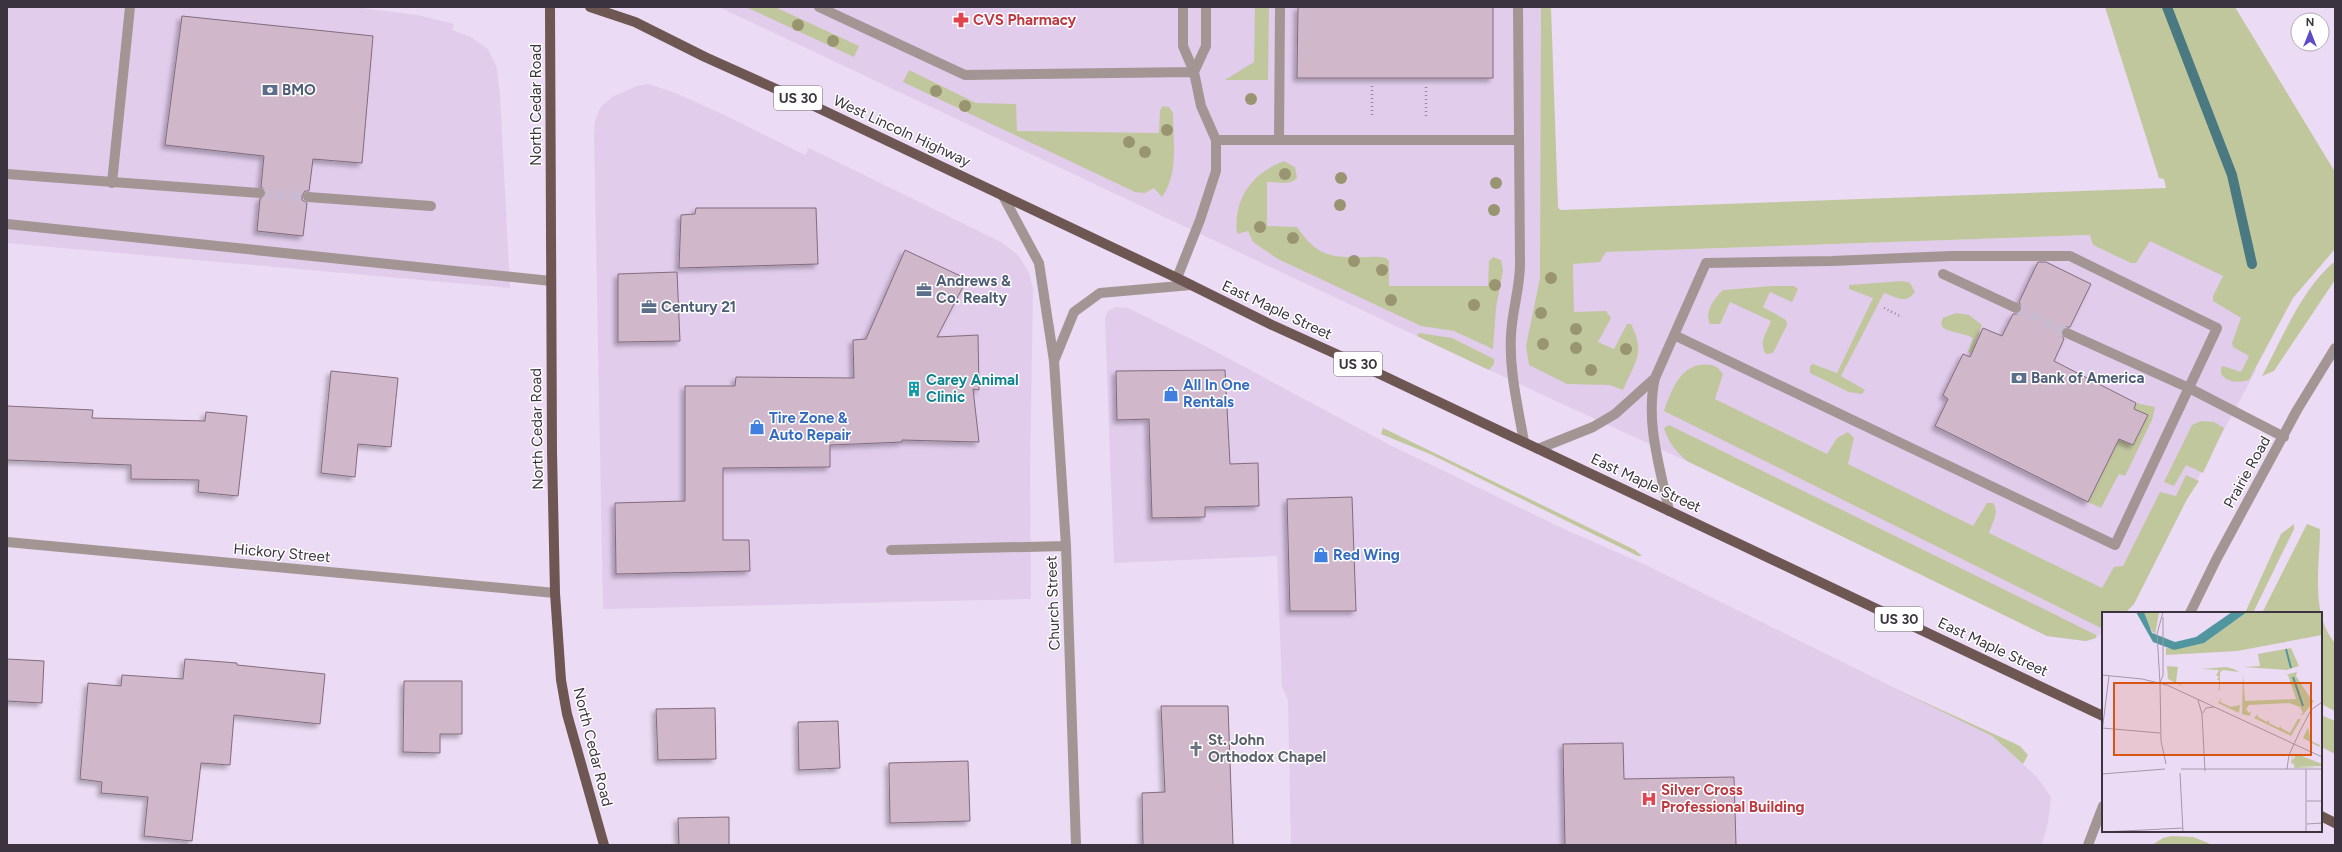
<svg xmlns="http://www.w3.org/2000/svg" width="2342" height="852" font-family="Figtree,sans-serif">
<defs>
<filter id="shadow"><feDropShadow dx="-3.5" dy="3.5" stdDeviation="2" flood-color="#0004"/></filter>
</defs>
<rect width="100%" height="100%" fill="#ebdbf4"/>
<path fill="#e1ccec" d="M 7,7 L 354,7 L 417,15 L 454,24 L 452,30 L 469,36 L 488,49 L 497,68 L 500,96 L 510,288 L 7,243 Z
M 719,7 L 1550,7 L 1558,208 L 1606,252 L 2150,233 L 2229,272 L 2256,370 L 2187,499 L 2134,604 L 2125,613 L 2103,613 L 2103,632 L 2096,638 L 2086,641 L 2047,636 L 1747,489 L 1489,370 Z
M 648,84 L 676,93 L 722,114 L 805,155 L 809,148 L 1001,242 L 1018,255 L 1029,273 L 1033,288 L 1030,472 L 1031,599 L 603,609 L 594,135 L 595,121 L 600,108 L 612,97 L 637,86 Z
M 1115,307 L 1128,308 L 1207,347 L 1392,446 L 1564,529 L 1646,565 L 1992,736 L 2037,777 L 2051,797 L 2048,822 L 2042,845 L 1291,845 L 1288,700 L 1282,687 L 1277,556 L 1114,563 L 1105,318 L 1108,311 Z"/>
<path fill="#c1c79d" d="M 746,7 L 775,7 L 859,46 L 854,57 Z
M 1255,7 L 1269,7 L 1268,80 L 1225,80 L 1254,62 Z
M 1541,7 L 1551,7 L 1558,208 L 1561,210 L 2166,188 L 2164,179 L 2159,178 L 2105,7 L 2235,7 L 2335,172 L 2335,249 L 2293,298 L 2249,380 C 2237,383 2229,383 2221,374 L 2221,368 L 2223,366 L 2241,372 L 2249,356 L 2233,347 L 2232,343 L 2241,318 L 2213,301 L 2213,296 L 2223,276 L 2150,241 L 2136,263 L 2131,263 L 2093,245 L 2090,235 L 1606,252 L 1600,262 L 1573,264 L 1574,312 L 1606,311 L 1611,318 L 1598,342 L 1614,349 L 1627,324 L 1631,324 C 1646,354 1635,361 1623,390 L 1610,385 L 1567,384 L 1529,365 L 1526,346 L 1540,278 Z
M 909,70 L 976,103 L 1016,104 L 1017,131 L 1159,133 L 1160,110 L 1163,106 L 1169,107 L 1173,113 C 1173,140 1179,174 1162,197 L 1154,188 L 1145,193 L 1135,192 L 903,82 Z
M 1284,161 L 1295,167 L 1297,178 C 1290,186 1277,182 1267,182 L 1267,226 L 1297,227 C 1317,256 1330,258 1364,257 C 1371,257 1379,256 1386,258 L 1389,261 L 1389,286 L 1488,286 L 1489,261 L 1493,257 L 1501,260 L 1503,270 L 1496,308 L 1493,349 L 1454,331 L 1421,326 L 1278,259 L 1253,242 L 1248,231 L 1237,234 C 1233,199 1252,173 1284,161 Z
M 2335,261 L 2335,280 L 2274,371 L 2262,376 C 2283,337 2301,290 2335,261 Z
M 1903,281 L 1910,283 L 1915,292 C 1905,305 1897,297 1884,293 L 1841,376 L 1865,390 L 1862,394 L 1849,392 L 1810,373 L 1810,366 L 1813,364 L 1837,373 L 1873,298 L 1849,289 L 1849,285 Z
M 1773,286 L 1794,286 L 1798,289 L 1792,302 L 1770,292 L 1763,307 L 1786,320 L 1787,325 L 1773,353 L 1766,354 C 1758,342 1767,332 1771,321 L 1730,302 L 1720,324 L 1710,324 C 1704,313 1714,298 1723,290 Z
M 1956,313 L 1969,315 L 1982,325 L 1972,353 L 1968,352 L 1973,338 C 1963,333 1953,333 1943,328 L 1941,323 L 1943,318 Z
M 1419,333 L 1452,338 L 1494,359 L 1494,364 L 1489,370 L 1417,336 Z
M 1712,365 L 1718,368 L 1723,374 L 1715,399 L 1827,454 L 1837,438 L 1848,432 L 1854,438 L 1848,464 L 1973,526 L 1987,503 L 1993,503 C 2000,512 1992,523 1989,533 L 2102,588 L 2114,567 L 2123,566 L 2160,492 L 2176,496 L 2186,475 L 2199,481 L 2187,499 L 2134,604 L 2125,613 L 2103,613 L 2103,629 L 1664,411 C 1669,397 1677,373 1693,367 C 1698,364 1706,365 1712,365 Z
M 2136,403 L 2155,407 L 2152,420 L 2125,476 L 2119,474 L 2101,508 L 2088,502 L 2119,439 L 2133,445 L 2147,416 L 2134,409 Z
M 2201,421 L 2214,422 L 2224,428 L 2203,473 L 2186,465 L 2174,486 L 2164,482 L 2192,425 Z
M 1669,425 L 2048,611 L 2096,635 L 2096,638 L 2086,641 L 2047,636 L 1687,461 C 1676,452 1668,442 1664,428 Z
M 1383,428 L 1635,550 L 1642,556 L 1638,556 L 1430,454 L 1381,434 Z
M 2294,524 L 2294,529 L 2253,613 L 2245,613 L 2281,534 Z
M 2307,524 L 2320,529 C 2320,565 2310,614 2335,643 L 2335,711 L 2321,704 L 2321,613 L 2262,613 Z
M 1896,689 L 2020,746 L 2028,755 L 2023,764 L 1992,736 Z
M 2321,715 L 2335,721 L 2335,754 L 2321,747 Z
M 2172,836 L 2193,837 L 2213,845 L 2152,845 L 2163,838 Z"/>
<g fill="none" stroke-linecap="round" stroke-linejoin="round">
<path stroke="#4a7981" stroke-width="10" d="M 2167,7 L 2232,175 L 2252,264"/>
</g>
<path fill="#d0b7ca" stroke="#836c7e" filter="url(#shadow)" d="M 1298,7 L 1493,7 L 1493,78 L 1297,78 Z
M 182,16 L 373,36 L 362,163 L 313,159 L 309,191 L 305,191 L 302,196 L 302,200 L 307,203 L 303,236 L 257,231 L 260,199 L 266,194 L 266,190 L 261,187 L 264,156 L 165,145 Z
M 696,208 L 816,208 L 818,264 L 679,268 L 681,215 L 695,214 Z
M 905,250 L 967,279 L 937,337 L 978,335 L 979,390 L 973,389 L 979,442 L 902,440 L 902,442 L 830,445 L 830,467 L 723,468 L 723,540 L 749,540 L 750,571 L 616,574 L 615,503 L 685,501 L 685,386 L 735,386 L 736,377 L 854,378 L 853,340 L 866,339 Z
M 2038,262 L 2046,262 L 2091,284 L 2070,327 L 2066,327 L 2061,330 L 2061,334 L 2064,339 L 2054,361 L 2136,403 L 2134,409 L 2148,415 L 2133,445 L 2119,439 L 2088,502 L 1935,426 L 1948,399 L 1943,395 L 1963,354 L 1970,357 L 1983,328 L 2002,336 L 2013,314 L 2017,314 L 2022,311 L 2022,307 L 2019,302 Z
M 677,272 L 680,341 L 618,342 L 618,274 Z
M 1225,370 L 1230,464 L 1258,463 L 1259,506 L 1205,507 L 1205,517 L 1152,518 L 1149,419 L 1117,420 L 1116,371 Z
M 331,371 L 398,378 L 391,447 L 358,444 L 355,477 L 321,473 Z
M 7,406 L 93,410 L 92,418 L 205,421 L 206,412 L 247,416 L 238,496 L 198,492 L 199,480 L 131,479 L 131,465 L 7,460 Z
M 1352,497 L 1356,611 L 1290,611 L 1287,499 Z
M 7,659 L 44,661 L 42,703 L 7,701 Z
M 185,659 L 237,663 L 237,665 L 325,674 L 320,724 L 234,715 L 230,765 L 201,763 L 192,841 L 144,836 L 148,797 L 101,793 L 102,782 L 80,779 L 88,683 L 121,686 L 122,675 L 183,679 Z
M 404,681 L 462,681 L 462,734 L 440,734 L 440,753 L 403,752 Z
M 1161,706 L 1228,706 L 1233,845 L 1143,845 L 1142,793 L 1165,792 Z
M 715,708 L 716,759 L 658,760 L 656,709 Z
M 838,721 L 840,768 L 799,770 L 798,722 Z
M 1623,743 L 1624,779 L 1734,777 L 1736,845 L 1565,845 L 1563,744 Z
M 968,761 L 970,821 L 890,823 L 889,763 Z
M 729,817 L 729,845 L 679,845 L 678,818 Z"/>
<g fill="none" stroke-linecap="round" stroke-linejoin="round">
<path stroke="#c8bad0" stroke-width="10" stroke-dasharray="10 5" stroke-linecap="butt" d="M 260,193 L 308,197
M 2016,308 L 2067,333"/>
<path stroke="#958a9c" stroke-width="2.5" stroke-dasharray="1 3" stroke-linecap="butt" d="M 1372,86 L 1372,116
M 1426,87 L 1426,116
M 1884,308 L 1902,317"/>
<path stroke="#a39593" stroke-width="10" d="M 819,7 L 965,75 L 1194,72
M 1518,7 L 1520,264 C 1520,288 1512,311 1511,335 C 1509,371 1518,407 1524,442
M 1194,72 L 1206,46 L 1206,7
M 1216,140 L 1518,140
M 1279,140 L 1280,7
M 7,174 L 260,193
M 112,183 L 130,7
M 1003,196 L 1039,263 L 1054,361 L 1066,546 L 1076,845
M 308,197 L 431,206
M 7,224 L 551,281
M 1943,274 L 2016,308
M 1177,278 L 1200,220 L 1216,171 L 1216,140 L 1201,106 L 1194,72 L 1183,46 L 1183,7
M 2067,333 L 2189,388 L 2284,437
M 1054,361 L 1074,312 L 1100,293 L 1191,285
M 1538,449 L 1593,427 L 1615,414 L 1655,378
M 1669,511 C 1660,467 1645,422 1655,378 L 1706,263 L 1832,261 L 1951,256 L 2070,256 L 2217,328 L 2115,545 L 1674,335
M 7,542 L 555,593
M 891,550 L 1066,546
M 2190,613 L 2216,560 L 2297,410 L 2335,348
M 2088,845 L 2103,806"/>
<path stroke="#6e5653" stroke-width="10" d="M 550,7 L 552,452 L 555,593 L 561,680 L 567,714 L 604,845
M 590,7 L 635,22 L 705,57 L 814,106 L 1177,278 L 1272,325 L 1367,368 L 2103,716
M 2321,816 L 2335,823"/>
</g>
<g fill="#999570">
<circle cx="798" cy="25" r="6"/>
<circle cx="833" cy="41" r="6"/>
<circle cx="936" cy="91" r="6"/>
<circle cx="1251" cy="99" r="6"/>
<circle cx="965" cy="106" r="6"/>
<circle cx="1167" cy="130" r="6"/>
<circle cx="1129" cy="142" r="6"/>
<circle cx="1145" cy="152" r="6"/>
<circle cx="1285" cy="174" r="6"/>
<circle cx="1341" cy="178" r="6"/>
<circle cx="1496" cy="183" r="6"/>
<circle cx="1340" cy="205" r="6"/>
<circle cx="1494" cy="210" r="6"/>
<circle cx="1260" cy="227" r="6"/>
<circle cx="1293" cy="238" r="6"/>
<circle cx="1354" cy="261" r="6"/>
<circle cx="1382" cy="270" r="6"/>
<circle cx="1551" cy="278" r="6"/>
<circle cx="1495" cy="285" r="6"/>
<circle cx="1391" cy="300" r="6"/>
<circle cx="1474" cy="305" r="6"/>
<circle cx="1541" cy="313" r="6"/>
<circle cx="1576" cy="329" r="6"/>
<circle cx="1543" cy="344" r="6"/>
<circle cx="1576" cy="348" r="6"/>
<circle cx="1626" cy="349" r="6"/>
<circle cx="1591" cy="370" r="6"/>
</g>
<defs>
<symbol id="pharmacy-bare" viewBox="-9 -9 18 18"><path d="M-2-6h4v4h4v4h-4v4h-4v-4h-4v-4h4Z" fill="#e0444e" stroke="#fff" stroke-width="2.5" paint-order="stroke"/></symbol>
<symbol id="bank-bare" viewBox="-9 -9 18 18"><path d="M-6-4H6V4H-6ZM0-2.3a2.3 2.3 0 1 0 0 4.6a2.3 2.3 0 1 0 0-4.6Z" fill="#5c6f8a" stroke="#fff" stroke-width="2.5" paint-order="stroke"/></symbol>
<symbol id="office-bare" viewBox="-9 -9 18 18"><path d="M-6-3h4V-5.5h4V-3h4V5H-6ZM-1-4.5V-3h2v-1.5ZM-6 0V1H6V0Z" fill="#5c6f8a" stroke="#fff" stroke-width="2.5" paint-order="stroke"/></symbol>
<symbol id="building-bare" viewBox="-9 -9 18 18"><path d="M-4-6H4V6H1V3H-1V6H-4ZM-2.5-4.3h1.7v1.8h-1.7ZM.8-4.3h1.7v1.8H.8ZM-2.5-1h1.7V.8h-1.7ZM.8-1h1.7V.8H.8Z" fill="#0f9aa8" stroke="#fff" stroke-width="2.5" paint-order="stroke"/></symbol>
<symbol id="shop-bare" viewBox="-9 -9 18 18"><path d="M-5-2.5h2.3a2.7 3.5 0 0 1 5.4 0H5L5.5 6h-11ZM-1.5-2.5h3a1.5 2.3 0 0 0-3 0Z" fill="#3f7fe0" stroke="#fff" stroke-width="2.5" paint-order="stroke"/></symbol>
<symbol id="church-bare" viewBox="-9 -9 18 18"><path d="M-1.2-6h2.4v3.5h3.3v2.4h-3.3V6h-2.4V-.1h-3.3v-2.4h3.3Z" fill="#6b7280" stroke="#fff" stroke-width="2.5" paint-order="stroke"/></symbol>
<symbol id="hospital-bare" viewBox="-9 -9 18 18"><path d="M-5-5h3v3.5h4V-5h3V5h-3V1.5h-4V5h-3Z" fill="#e0444e" stroke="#fff" stroke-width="2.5" paint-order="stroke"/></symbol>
</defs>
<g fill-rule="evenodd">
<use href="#pharmacy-bare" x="950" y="9" width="22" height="22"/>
<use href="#bank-bare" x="259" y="79" width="22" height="22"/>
<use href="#office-bare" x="913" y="279" width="22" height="22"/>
<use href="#office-bare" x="638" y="296" width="22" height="22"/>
<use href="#bank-bare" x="2008" y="367" width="22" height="22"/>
<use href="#building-bare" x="903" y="378" width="22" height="22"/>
<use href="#shop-bare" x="1160" y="383" width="22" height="22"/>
<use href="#shop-bare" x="746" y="416" width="22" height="22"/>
<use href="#shop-bare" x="1310" y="544" width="22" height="22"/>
<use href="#church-bare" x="1185" y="738" width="22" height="22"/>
<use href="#hospital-bare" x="1638" y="788" width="22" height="22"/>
</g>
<g text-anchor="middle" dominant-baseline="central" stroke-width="3" stroke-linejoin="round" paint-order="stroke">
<g fill="#fff" stroke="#767178" stroke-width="1">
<rect x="774" y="86" width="48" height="24" rx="3"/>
<rect x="1334" y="352" width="48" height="24" rx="3"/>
<rect x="1875" y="607" width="48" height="24" rx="3"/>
</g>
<g font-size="14" font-weight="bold" fill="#3b343e">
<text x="798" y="98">US 30</text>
<text x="1358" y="364">US 30</text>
<text x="1899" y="619">US 30</text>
</g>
<g font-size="15" font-weight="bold" fill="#be3a42" stroke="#fff" text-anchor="start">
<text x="973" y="20">CVS Pharmacy</text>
<text x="1661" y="790">Silver Cross<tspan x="1661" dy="17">Professional Building</tspan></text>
</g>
<g font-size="15" font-weight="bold" fill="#4e5e75" stroke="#fff" text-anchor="start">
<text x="282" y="90">BMO</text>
<text x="936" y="281">Andrews &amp;<tspan x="936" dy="17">Co. Realty</tspan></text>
<text x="661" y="307">Century 21</text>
<text x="2031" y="378">Bank of America</text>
</g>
<g font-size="15" fill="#3b343e" stroke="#fff">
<text transform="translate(536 105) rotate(-90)">North Cedar Road</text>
<text transform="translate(902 131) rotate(25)">West Lincoln Highway</text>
<text transform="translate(1277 310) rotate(25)">East Maple Street</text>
<text transform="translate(537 429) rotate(-91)">North Cedar Road</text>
<text transform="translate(2247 472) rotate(-61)">Prairie Road</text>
<text transform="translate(1646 483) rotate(25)">East Maple Street</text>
<text transform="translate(282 553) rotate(5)">Hickory Street</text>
<text transform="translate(1053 603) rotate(-92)">Church Street</text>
<text transform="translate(1993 647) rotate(25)">East Maple Street</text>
<text transform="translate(593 747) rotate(76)">North Cedar Road</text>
</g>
<g font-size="15" font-weight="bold" fill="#0d838f" stroke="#fff" text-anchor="start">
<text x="926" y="380">Carey Animal<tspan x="926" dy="17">Clinic</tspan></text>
</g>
<g font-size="15" font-weight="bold" fill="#366cbe" stroke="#fff" text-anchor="start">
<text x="1183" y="385">All In One<tspan x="1183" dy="17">Rentals</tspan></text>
<text x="769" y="418">Tire Zone &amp;<tspan x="769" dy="17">Auto Repair</tspan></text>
<text x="1333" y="555">Red Wing</text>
</g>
<g font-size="15" font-weight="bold" fill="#5b616d" stroke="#fff" text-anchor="start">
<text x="1208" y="740">St. John<tspan x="1208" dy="17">Orthodox Chapel</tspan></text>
</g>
</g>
<g transform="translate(2102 612)">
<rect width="220" height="220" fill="#ebdbf4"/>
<path d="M 42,0 L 57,0 L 53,23 L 48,16 ZM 145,0 L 220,0 L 220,23 L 135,39 L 64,43 L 64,36 L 83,35 L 102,31 ZM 189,36 L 197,54 L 185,58 L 142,55 L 158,54 L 156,42 ZM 65,54 L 76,55 L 74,70 L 83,76 L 66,67 ZM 124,55 L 132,57 L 137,60 L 121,58 L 118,60 L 118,78 L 115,78 L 117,77 L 117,68 L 115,68 L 117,64 L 114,64 L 117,58 L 99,57 ZM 195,60 L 194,64 L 209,87 L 212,89 L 201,103 L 198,103 L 201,101 L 198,95 L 187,91 L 147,93 L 144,97 L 147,101 L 149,99 L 148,104 L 140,102 L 141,61 L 143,89 L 194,87 L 186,63 L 183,63 ZM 120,85 L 118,90 L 129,95 L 138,93 L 137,101 L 116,91 ZM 156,102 L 156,105 L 165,110 L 167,108 L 167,111 L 177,116 L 179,114 L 179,116 L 188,121 L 196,107 L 199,107 L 189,124 L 152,106 ZM 206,115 L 209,129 L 218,133 L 217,135 L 201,126 ZM 194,141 L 191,143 L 190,149 L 195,142 L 220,152 L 220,154 L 194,155 L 219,155 L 193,156 L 191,155 L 193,155 L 190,150 L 190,153 L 189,150 L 190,144 L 192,142 Z" fill="#c1c79d"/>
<path d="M 34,0 L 42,0 L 50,21 L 73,30 L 94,25 L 130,0 L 145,0 L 102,31 L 72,38 L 51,30 Z" fill="#51969e"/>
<path fill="none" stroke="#51969e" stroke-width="2" d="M 184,37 L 189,56M 191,65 L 201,94"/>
<path fill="none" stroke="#a598ab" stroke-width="1" d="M 0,63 L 40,67 L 65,73 L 220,145M 58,70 L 61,64 L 61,5M 58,71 L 55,22 L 61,0M 58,71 L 59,129 L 64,152M 96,88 L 100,102 L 103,159M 101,101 L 104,96 L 112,95M 0,116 L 58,121M 0,120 L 7,64M 79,157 L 220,157M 185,157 L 187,143 L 198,119 L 209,98 L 220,90M 78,161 L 81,220M 0,162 L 63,157M 205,189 L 220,189M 205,212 L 220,211M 2,220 L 81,216M 204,220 L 204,157"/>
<path fill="#d75511" fill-opacity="0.15" stroke="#d75511" stroke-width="2" d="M 12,71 L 209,71 L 209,143 L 12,143 Z"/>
<rect width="220" height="220" fill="none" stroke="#3b343e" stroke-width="2"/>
</g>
<rect width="2342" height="852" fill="none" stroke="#3b343e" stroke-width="16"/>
<g transform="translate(2310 32)"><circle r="19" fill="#ffffff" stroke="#b1aeb2"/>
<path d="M0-3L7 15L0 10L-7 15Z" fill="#5d4cc5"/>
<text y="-6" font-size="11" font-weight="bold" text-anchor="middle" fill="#3b343e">N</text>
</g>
</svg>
